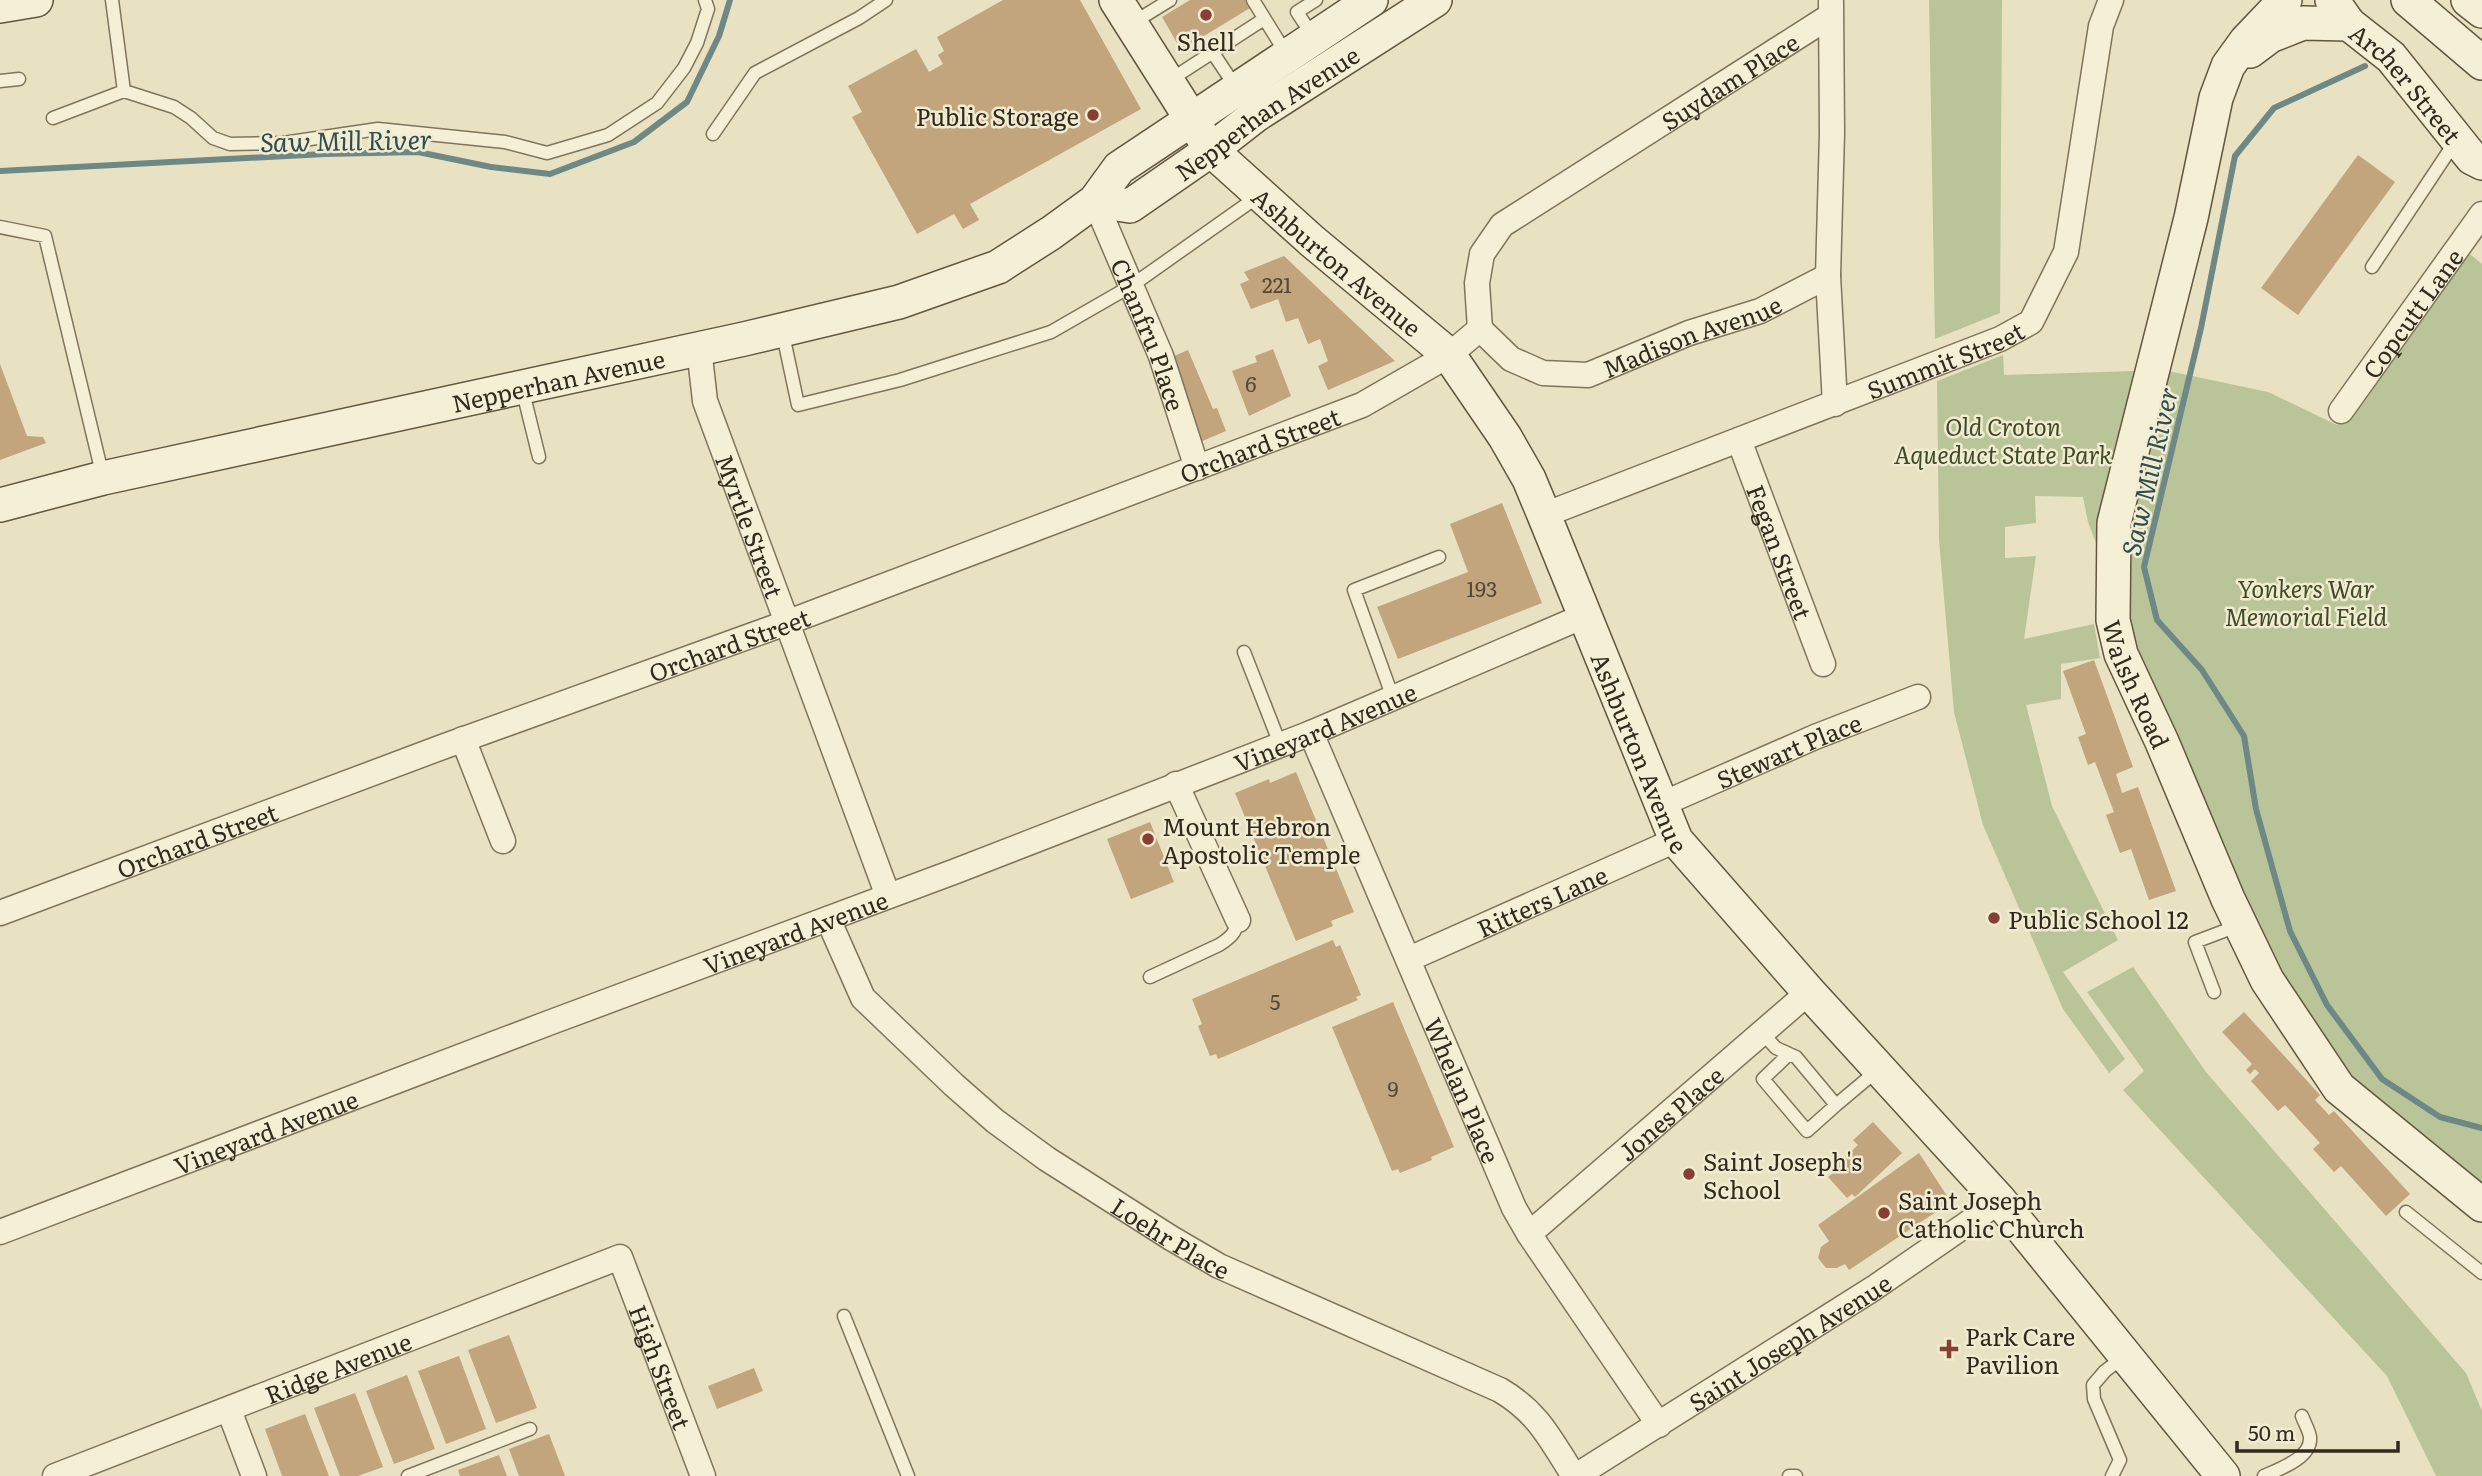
<svg xmlns="http://www.w3.org/2000/svg" width="2482" height="1476" font-family="Literata,serif">
<rect width="100%" height="100%" fill="#e8e2c3"/>
<path fill="#b9c598" d="M 1929,0 L 2002,0 L 2000,313 L 1935,339 Z
M 2470,254 L 2482,264 L 2482,1193 L 2342,1084 L 2263,958 L 2168,731 L 2088,522 L 2083,497 L 2035,496 L 2036,523 L 2005,527 L 2005,558 L 2036,556 L 2024,639 L 2094,624 L 2100,658 L 2061,664 L 2061,699 L 2026,705 L 2052,806 L 2118,940 L 2063,972 L 2125,1059 L 2109,1073 L 2063,1009 L 1983,825 L 1954,712 L 1939,540 L 1937,381 L 2003,355 L 2004,375 L 2164,370 L 2268,392 L 2337,425 Z
M 2133,967 L 2206,1072 L 2466,1373 L 2482,1411 L 2482,1476 L 2436,1476 L 2387,1376 L 2123,1090 L 2144,1071 L 2087,992 Z"/>
<g fill="none" stroke-linecap="round" stroke-linejoin="round">
<path stroke="#6d8885" stroke-width="6" d="M 2365,66 L 2274,108 L 2235,156 L 2201,328 L 2144,567 L 2157,620 L 2202,670 L 2244,736 L 2256,809 L 2290,931 L 2327,1005 L 2382,1079 L 2440,1117 L 2482,1128
M 0,171 L 325,154 L 418,152 L 491,167 L 550,174 L 634,142 L 687,102 L 719,36 L 730,0"/>
</g>
<path fill="#c2a47d" d="M 1003,0 L 1080,0 L 1141,109 L 970,204 L 979,220 L 963,229 L 954,214 L 917,234 L 852,117 L 862,112 L 848,86 L 916,49 L 929,72 L 943,64 L 938,55 L 944,51 L 937,37 Z
M 1190,0 L 1246,0 L 1250,8 L 1181,50 L 1162,17 Z
M 2358,155 L 2395,182 L 2298,315 L 2261,288 Z
M 1284,256 L 1395,361 L 1328,390 L 1318,366 L 1328,361 L 1320,339 L 1308,344 L 1298,318 L 1286,322 L 1278,299 L 1251,309 L 1240,284 L 1249,280 L 1244,272 Z
M 1273,349 L 1291,396 L 1249,416 L 1232,371 L 1257,362 L 1255,356 Z
M 1188,350 L 1213,409 L 1217,408 L 1226,431 L 1200,442 L 1167,359 Z
M 0,364 L 27,436 L 43,437 L 46,443 L 0,460 Z
M 1502,503 L 1542,603 L 1398,659 L 1377,607 L 1468,572 L 1450,524 Z
M 2094,660 L 2133,767 L 2116,774 L 2122,793 L 2138,787 L 2176,891 L 2149,900 L 2131,849 L 2120,853 L 2106,815 L 2114,812 L 2095,762 L 2088,765 L 2078,737 L 2086,734 L 2063,671 Z
M 1296,772 L 1354,912 L 1331,921 L 1333,926 L 1296,941 L 1235,793 L 1269,779 L 1270,783 Z
M 1150,822 L 1174,882 L 1131,899 L 1107,839 Z
M 1333,940 L 1336,947 L 1340,945 L 1361,995 L 1356,997 L 1358,1000 L 1218,1059 L 1216,1054 L 1210,1056 L 1198,1026 L 1202,1024 L 1192,999 Z
M 1393,1002 L 1454,1147 L 1431,1157 L 1432,1160 L 1400,1173 L 1398,1169 L 1392,1171 L 1332,1027 Z
M 2244,1012 L 2320,1095 L 2315,1100 L 2329,1115 L 2334,1111 L 2410,1194 L 2386,1216 L 2341,1166 L 2334,1172 L 2313,1149 L 2320,1143 L 2285,1105 L 2278,1111 L 2251,1081 L 2259,1073 L 2255,1069 L 2250,1074 L 2246,1070 L 2252,1064 L 2222,1032 Z
M 1873,1122 L 1902,1153 L 1855,1197 L 1852,1194 L 1847,1198 L 1828,1177 L 1833,1173 L 1831,1170 L 1858,1145 L 1853,1140 Z
M 1919,1153 L 1951,1202 L 1849,1270 L 1845,1264 L 1837,1268 L 1826,1268 L 1818,1258 L 1821,1247 L 1829,1241 L 1818,1225 Z
M 509,1335 L 537,1408 L 496,1423 L 468,1350 Z
M 459,1356 L 486,1429 L 446,1444 L 418,1371 Z
M 754,1368 L 763,1391 L 717,1409 L 708,1386 Z
M 407,1375 L 435,1449 L 394,1464 L 366,1391 Z
M 355,1393 L 383,1467 L 358,1476 L 340,1476 L 314,1408 Z
M 305,1414 L 329,1476 L 282,1476 L 265,1429 Z
M 549,1434 L 565,1476 L 519,1476 L 509,1449 Z
M 499,1455 L 507,1476 L 460,1476 L 458,1470 Z"/>
<g fill="none" stroke-linecap="round" stroke-linejoin="round">
<defs>
<path id="lane" d="M 1253,0 L 1287,55
M 1131,24 L 1170,0
M 1314,38 L 1297,12 L 1316,0
M 1213,53 L 1237,89
M 1170,80 L 1264,19
M 0,81 L 19,79
M 124,91 L 174,107 L 191,118 L 213,138 L 230,144 L 283,143 L 378,129 L 505,142 L 547,153 L 608,135 L 657,103 L 684,68 L 697,43 L 708,9 L 705,0
M 53,118 L 124,91 L 112,0
M 713,134 L 755,73 L 859,18 L 886,0
M 0,227 L 45,236 L 103,477
M 2372,267 L 2455,142
M 782,330 L 798,405 L 900,380 L 1051,332 L 1131,286 L 1260,195
M 522,388 L 539,457
M 1244,652 L 1280,744
M 1393,698 L 1354,590 L 1439,557
M 1150,977 L 1219,945 C 1230,938 1236,933 1238,920
M 2214,992 L 2195,942 L 2240,925
M 1762,1033 L 1776,1048 L 1796,1057 L 1836,1105 L 1879,1069
M 1789,1054 L 1763,1079 L 1807,1131 L 1836,1105
M 2406,1212 L 2482,1273
M 844,1316 L 908,1476
M 408,1476 L 530,1429
M 1789,1476 L 1796,1476
M 2112,1476 L 2120,1460 L 2094,1399 L 2093,1385 L 2105,1371 L 2125,1356
M 2264,1476 C 2279,1469 2312,1458 2310,1437 C 2309,1430 2304,1422 2302,1416"/>
<g id="street">
<path d="M 1831,2 L 1832,133 L 1828,276 L 1835,404"/>
<path id="s1" d="M 1095,201 L 1161,356 L 1197,468"/>
<path id="s2" d="M 1480,329 L 1477,283 L 1482,254 L 1502,225 L 1830,16"/>
<path id="s3" d="M 1480,329 L 1511,359 L 1543,373 L 1588,375 L 1689,333 L 1760,311 L 1828,276"/>
<path id="s4" d="M 699,348 L 705,401 L 888,896"/>
<path id="s5" d="M 2341,411 L 2482,214"/>
<path id="s6" d="M 1739,440 L 1823,664"/>
<path id="s7" d="M 1544,515 L 2000,339 L 2031,322 L 2066,252 L 2101,26 L 2111,0"/>
<path id="s8" d="M 1311,733 L 1514,1208 L 1529,1234 L 1659,1425"/>
<path d="M 463,739 L 503,841"/>
<path d="M 1176,784 L 1238,920"/>
<path id="s9" d="M 1660,805 L 1815,737 L 1918,697"/>
<path id="s10" d="M 0,913 L 445,746 L 786,623 L 1362,405 L 1449,355 L 1480,329"/>
<path id="s11" d="M 828,919 L 863,998 L 954,1085 L 995,1121 L 1047,1159 L 1171,1238 L 1219,1266 L 1500,1390 C 1539,1413 1550,1439 1574,1476"/>
<path id="s12" d="M 1409,959 L 1676,840"/>
<path id="s13" d="M 0,1232 L 546,1024 L 956,871 L 1311,733 L 1584,616"/>
<path id="s14" d="M 1529,1234 L 1809,992"/>
<path d="M 229,1410 L 254,1476"/>
<path id="s15" d="M 55,1476 L 620,1257 L 703,1476"/>
<path id="s16" d="M 1576,1476 L 1874,1288 L 2000,1201"/>
</g>
<g id="secondary">
<path id="s17" d="M 1116,0 L 1211,150 L 1312,241 L 1449,355 L 1505,437 L 1529,479 L 1544,515 L 1676,840 L 1809,992 L 2000,1201 L 2223,1476"/>
<path id="s18" d="M 2285,0 L 2246,41 L 2228,66 L 2216,98 L 2191,218 L 2114,523 L 2113,620 L 2121,654 L 2162,742 L 2228,899 L 2267,980 L 2339,1088 L 2482,1205"/>
<path id="s19" d="M 2332,0 L 2349,24 L 2391,57 L 2472,158 L 2482,163"/>
<path d="M 2408,0 L 2482,63"/>
<path d="M 2468,0 L 2482,11"/>
<path d="M 0,6 L 36,0"/>
<path d="M 2250,51 L 2270,36 L 2303,23 L 2349,24"/>
<path id="s20" d="M 1095,201 L 1130,206 L 1211,150 L 1256,115 L 1435,0"/>
<path id="s21" d="M 0,505 L 103,478 L 744,339 L 899,302 L 998,267 L 1051,233 L 1095,201 L 1119,168 L 1371,0"/>
</g>
</defs>
<use href="#lane" stroke="#80745c" stroke-width="15"/>
<use href="#street" stroke="#80745c" stroke-width="27"/>
<use href="#secondary" stroke="#62563f" stroke-width="36"/>
<use href="#lane" stroke="#f4efd5" stroke-width="12"/>
<use href="#street" stroke="#f4efd5" stroke-width="24"/>
<use href="#secondary" stroke="#f4efd5" stroke-width="33"/>
</g>
<g fill="#883e33" stroke="#f1ecd1" stroke-width="2.5">
<circle cx="1206" cy="15" r="7"/>
<circle cx="1093" cy="115" r="7"/>
<circle cx="1148" cy="839" r="7"/>
<circle cx="1994" cy="918" r="7"/>
<circle cx="1689" cy="1174" r="7"/>
<circle cx="1884" cy="1213" r="7"/>
<path d="M1945.5 1338.5h7v7h7v7h-7v7h-7v-7h-7v-7h7z"/>
</g>
<g text-anchor="middle" dominant-baseline="central" stroke-width="5" stroke-linejoin="round" paint-order="stroke">
<g font-size="21" fill="#564836">
<text x="1277" y="283">221</text>
<text x="1251" y="382">6</text>
<text x="1482" y="587">193</text>
<text x="1275" y="1000">5</text>
<text x="1393" y="1087">9</text>
</g>
<g font-size="24" fill="#322a1e" stroke="#f1ecd1" text-anchor="start">
<text x="1206" y="40" text-anchor="middle">Shell</text>
<text x="1079" y="115" text-anchor="end">Public Storage</text>
<text x="1162" y="825">Mount Hebron<tspan x="1162" dy="28">Apostolic Temple</tspan></text>
<text x="2008" y="918">Public School 12</text>
<text x="1703" y="1160">Saint Joseph's<tspan x="1703" dy="28">School</tspan></text>
<text x="1898" y="1199">Saint Joseph<tspan x="1898" dy="28">Catholic Church</tspan></text>
<text x="1965" y="1335">Park Care<tspan x="1965" dy="28">Pavilion</tspan></text>
</g>
<g font-size="24" fill="#322a1e" stroke="#f1ecd1">
<text stroke="none"><textPath href="#s2" startOffset="380">Suydam Place</textPath></text>
<text stroke="none"><textPath href="#s19" startOffset="112">Archer Street</textPath></text>
<text stroke="none"><textPath href="#s20" startOffset="201">Nepperhan Avenue</textPath></text>
<text stroke="none"><textPath href="#s17" startOffset="346">Ashburton Avenue</textPath></text>
<text stroke="none"><textPath href="#s5" startOffset="121">Copcutt Lane</textPath></text>
<text stroke="none"><textPath href="#s1" startOffset="144">Chanfru Place</textPath></text>
<text stroke="none"><textPath href="#s3" startOffset="234">Madison Avenue</textPath></text>
<text stroke="none"><textPath href="#s7" startOffset="430">Summit Street</textPath></text>
<text stroke="none"><textPath href="#s21" startOffset="572">Nepperhan Avenue</textPath></text>
<text stroke="none"><textPath href="#s10" startOffset="1344">Orchard Street</textPath></text>
<text stroke="none"><textPath href="#s4" startOffset="186">Myrtle Street</textPath></text>
<text stroke="none"><textPath href="#s6" startOffset="119">Fegan Street</textPath></text>
<text stroke="none"><textPath href="#s10" startOffset="777">Orchard Street</textPath></text>
<text stroke="none"><textPath href="#s18" startOffset="724">Walsh Road</textPath></text>
<text stroke="none"><textPath href="#s13" startOffset="1418">Vineyard Avenue</textPath></text>
<text stroke="none"><textPath href="#s17" startOffset="934">Ashburton Avenue</textPath></text>
<text stroke="none"><textPath href="#s9" startOffset="140">Stewart Place</textPath></text>
<text stroke="none"><textPath href="#s10" startOffset="210">Orchard Street</textPath></text>
<text stroke="none"><textPath href="#s12" startOffset="145">Ritters Lane</textPath></text>
<text stroke="none"><textPath href="#s13" startOffset="850">Vineyard Avenue</textPath></text>
<text stroke="none"><textPath href="#s8" startOffset="388">Whelan Place</textPath></text>
<text stroke="none"><textPath href="#s14" startOffset="186">Jones Place</textPath></text>
<text stroke="none"><textPath href="#s13" startOffset="284">Vineyard Avenue</textPath></text>
<text stroke="none"><textPath href="#s11" startOffset="478">Loehr Place</textPath></text>
<text stroke="none"><textPath href="#s16" startOffset="252">Saint Joseph Avenue</textPath></text>
<text stroke="none"><textPath href="#s15" startOffset="303">Ridge Avenue</textPath></text>
<text stroke="none"><textPath href="#s15" startOffset="723">High Street</textPath></text>
</g>
<g font-size="24" font-style="italic" fill="#3d4c27" stroke="#f1ecd1">
<text x="2003" y="425">Old Croton<tspan x="2003" dy="28">Aqueduct State Park</tspan></text>
<text x="2306" y="587">Yonkers War<tspan x="2306" dy="28">Memorial Field</tspan></text>
</g>
<g font-size="26" font-style="italic" fill="#2f4d50" stroke="#f1ecd1">
<text transform="translate(346 139) rotate(-1)">Saw Mill River</text>
<text transform="translate(2148 471) rotate(-77)">Saw Mill River</text>
</g>
</g>
<path d="M2237 1441v10h161v-10" fill="none" stroke="#322a1e" stroke-width="3.5"/>
<text x="2248" y="1441" font-size="21" fill="#322a1e" stroke="#f1ecd1" stroke-width="5" paint-order="stroke">50 m</text>
</svg>
